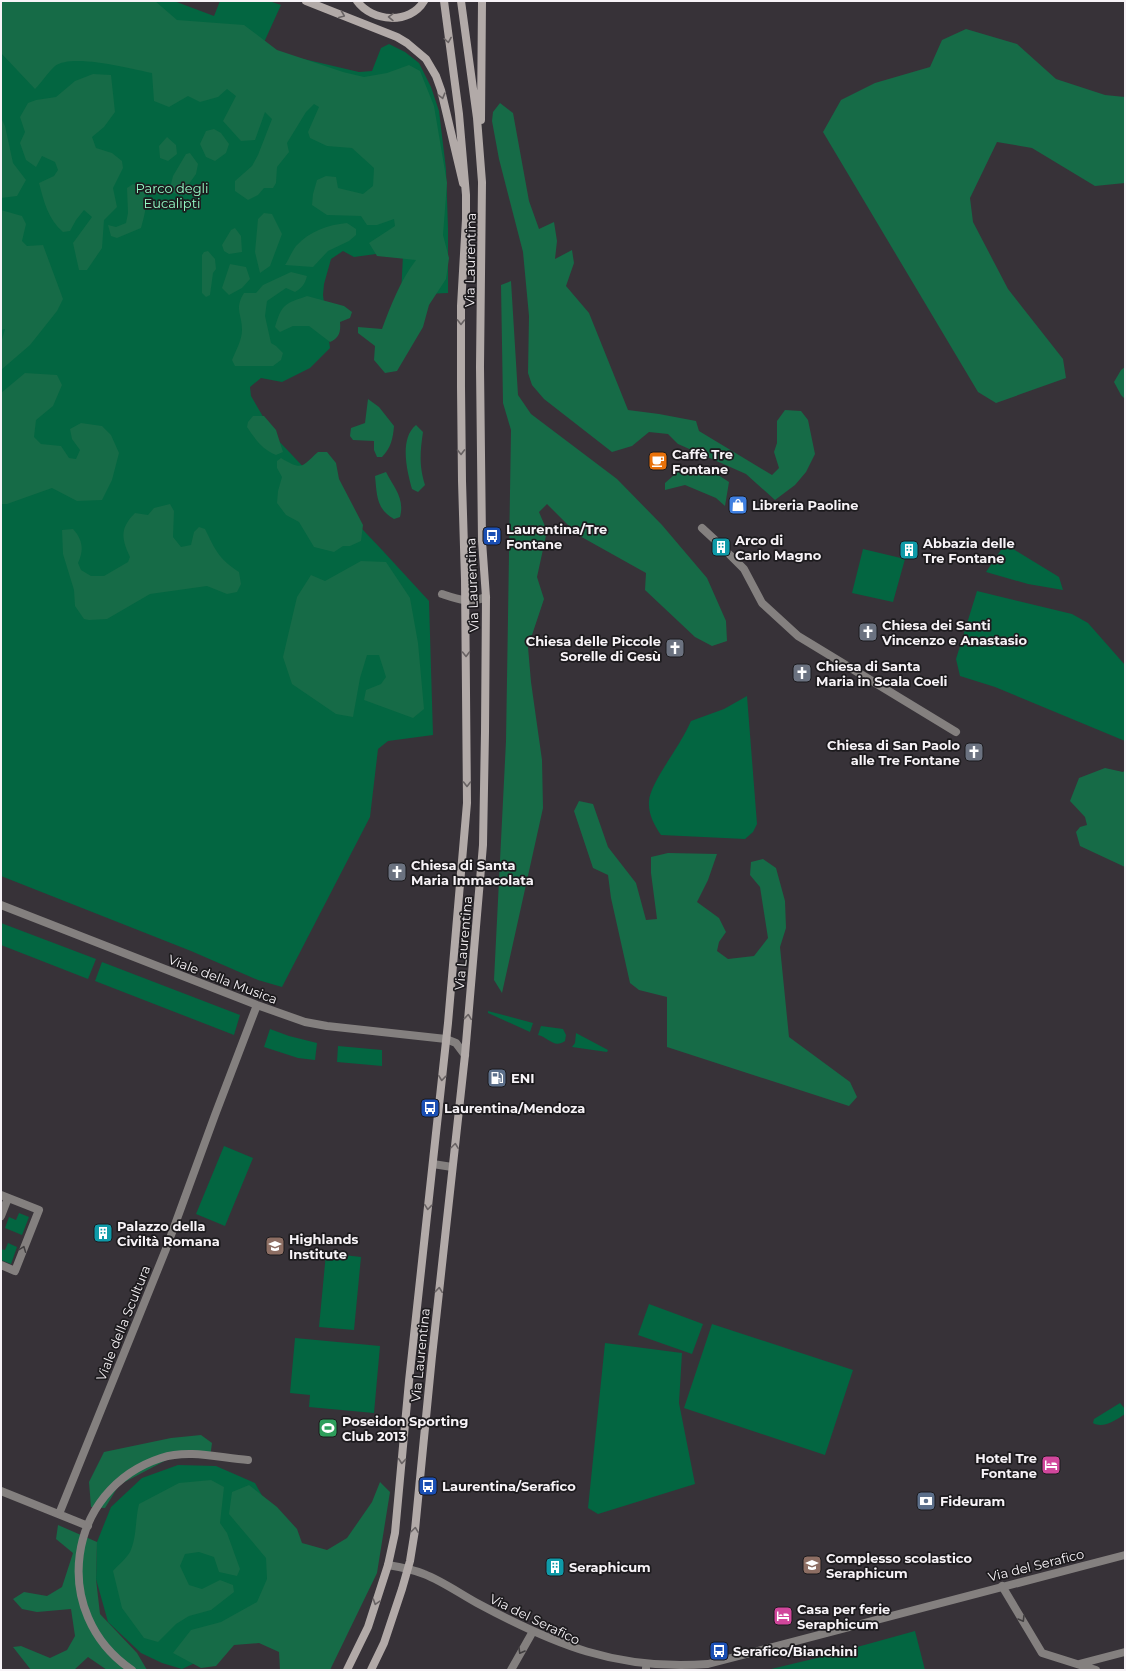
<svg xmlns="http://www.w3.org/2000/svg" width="1126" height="1671" font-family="Montserrat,sans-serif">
<rect width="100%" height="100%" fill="#373238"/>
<path fill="#036641" d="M 1,1 L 174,1 L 214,16 L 220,1 L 269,1 L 281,5 L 261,49 L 359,72 L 372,71 L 381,48 L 389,44 L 405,52 L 419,63 L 431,87 L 439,111 L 446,169 L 448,228 L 448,293 L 401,295 L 403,255 L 376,254 L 354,257 L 343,251 L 331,259 L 324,284 L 323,295 L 330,348 L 310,368 L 282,382 L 261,378 L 250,387 L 251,396 L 275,437 L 383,551 L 429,601 L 433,735 L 388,741 L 378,749 L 370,817 L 282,987 L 258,980 L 191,951 L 1,876 Z
M 1005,544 L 1059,577 L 1063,590 L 1028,584 L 986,572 Z
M 863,549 L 905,559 L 893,602 L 852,593 Z
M 977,591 L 1072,614 L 1088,623 L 1125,665 L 1125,741 L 995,687 L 960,676 L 956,659 Z
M 747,696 L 757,824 L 753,832 L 745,839 L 661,835 C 654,825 648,814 649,801 C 650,785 673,755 681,740 C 685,734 688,727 691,721 L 724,709 Z
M 1,923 L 96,959 L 88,979 L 1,945 Z
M 102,962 L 240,1015 L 234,1035 L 95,981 Z
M 488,1011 L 533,1023 L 530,1032 L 488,1013 Z
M 541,1026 L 563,1029 L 566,1035 L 565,1041 C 554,1049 548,1037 538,1035 Z
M 270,1029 L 289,1036 L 317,1043 L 315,1060 L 298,1058 L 264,1047 Z
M 576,1033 L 608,1050 L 607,1052 L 572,1047 L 575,1043 Z
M 338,1046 L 382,1050 L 382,1066 L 337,1062 Z
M 224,1146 L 253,1158 L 225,1226 L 196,1214 Z
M 19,1213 L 29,1217 L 22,1235 L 5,1228 L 9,1217 L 16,1220 Z
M 8,1243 L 17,1247 L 11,1264 L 1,1260 L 1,1249 L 5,1250 Z
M 326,1253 L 361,1257 L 354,1330 L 319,1327 Z
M 649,1304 L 703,1324 L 692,1354 L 638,1335 Z
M 712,1324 L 853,1370 L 825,1455 L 684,1408 Z
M 295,1338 L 380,1346 L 374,1413 L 309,1407 L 310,1395 L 290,1393 Z
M 605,1343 L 682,1353 L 679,1403 L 695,1484 L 598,1514 L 588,1508 Z
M 1120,1403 L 1125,1409 L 1125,1414 C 1116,1420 1103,1429 1093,1423 L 1094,1419 Z
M 178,1465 L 216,1466 L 255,1483 L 293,1551 L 234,1645 L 182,1669 L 162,1663 L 141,1653 L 108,1622 L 96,1579 L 97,1542 L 111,1507 L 142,1478 Z
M 915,1631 L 925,1670 L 767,1670 L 821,1657 Z"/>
<path fill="#166b47" d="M 1,1 L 155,1 L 177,20 L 244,25 L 277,50 L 343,72 L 364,77 L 387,73 L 409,65 L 420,71 L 434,106 L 447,183 L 443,235 L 449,258 L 446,279 L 429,305 L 423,327 L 397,371 L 385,373 L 374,360 L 375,346 L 358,333 L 358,327 L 382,329 C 391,305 400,281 416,260 L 377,256 L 369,243 L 395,226 L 394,219 L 377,225 L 367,225 L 361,216 L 327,215 L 312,205 L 313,194 L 317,180 L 326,176 L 336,177 L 338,188 L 363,194 L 373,186 L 374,168 L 352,148 L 327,146 L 310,138 L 308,132 L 319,107 L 314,104 L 306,112 L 287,143 L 289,152 L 277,167 L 276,183 L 273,188 L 264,188 L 258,195 L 248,200 L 235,191 L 235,181 L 252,166 L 258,155 L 272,119 L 265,112 L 255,140 L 241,141 L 223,121 L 236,96 L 227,89 L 218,97 L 200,102 L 188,96 L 169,107 L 154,101 L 152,73 C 132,69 72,53 55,66 C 50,70 41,83 35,89 L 1,53 Z
M 966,29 L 1017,44 L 1056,79 L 1105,95 L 1125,97 L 1125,183 L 1095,186 L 1032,148 L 997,142 L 970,198 L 973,222 L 1008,289 L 1063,359 L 1066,378 L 996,403 L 978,392 L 823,132 L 841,100 L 875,83 L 930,67 L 942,40 Z
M 93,74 L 111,75 L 115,112 L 104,127 L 92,137 L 96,148 L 112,153 L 122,161 L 123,168 L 113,188 L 117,207 L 104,220 L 102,248 L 87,270 L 79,270 L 73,243 L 92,217 L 84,210 L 76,220 L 70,231 L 63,232 C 48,219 44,202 39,183 L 54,176 L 58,170 L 55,162 L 42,156 L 36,167 L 26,160 L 20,143 L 25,132 L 20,117 L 28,103 L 36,100 L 56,97 L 75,81 Z
M 500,103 L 513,113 L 529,201 L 539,229 L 554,222 L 557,241 L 555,259 L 572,250 L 574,263 L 566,286 L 589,313 L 628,410 L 659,414 L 696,421 L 699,431 L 772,475 L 779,468 L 774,452 L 777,443 L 777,421 L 785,410 L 801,411 L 808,420 L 815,454 L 806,472 L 795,485 L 775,500 L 746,474 L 678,444 L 668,434 L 649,432 L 632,446 L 612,452 L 544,399 L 532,385 L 528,373 L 529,316 L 523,252 L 499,159 L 492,121 L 493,112 Z
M 1,118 L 5,126 L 13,163 L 26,180 L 17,196 L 1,198 Z
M 214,129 L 221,133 L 229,144 L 226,153 L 215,161 L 206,157 L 200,144 L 206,131 Z
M 167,137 L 176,145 L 177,154 L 168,161 L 160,158 L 159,146 Z
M 190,153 L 198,164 L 196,174 L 181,195 L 173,193 L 170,188 L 173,176 L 186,154 Z
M 133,184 C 135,185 139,187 142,189 C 150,198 144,217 141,228 L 117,238 L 111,236 L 108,225 L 116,227 L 126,223 L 128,213 L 127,188 Z
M 1,210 L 22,216 L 26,224 L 22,241 L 27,246 L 43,245 L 63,299 L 57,311 L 30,345 L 1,370 L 1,343 L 5,329 L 1,330 Z
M 264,213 L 272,214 L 282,234 L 270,266 L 260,273 L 255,252 L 258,219 Z
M 347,223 L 356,229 L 356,235 L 349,241 L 328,251 L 313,267 L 285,265 C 289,259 292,251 296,246 C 310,231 327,225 347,223 Z
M 235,228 L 241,236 L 242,252 L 229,254 L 224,251 L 222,245 L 231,230 Z
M 208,251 L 215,259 L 216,269 L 213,273 L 210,295 L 206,297 L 202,293 L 202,255 L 204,252 Z
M 230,264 L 246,267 L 250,279 L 242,288 L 229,295 L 222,288 Z
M 291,272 L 307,276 C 305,284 302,288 295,292 L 286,288 L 267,301 L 265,316 L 271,343 L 276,346 L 283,353 L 281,360 L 273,366 L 235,366 L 232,360 C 236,350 242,340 242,330 C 242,314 234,309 244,293 L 256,293 L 263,285 Z
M 511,281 L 518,395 L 531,414 L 617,479 L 662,525 L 707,578 L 726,621 L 727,641 L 712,646 L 695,637 L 645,590 L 646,573 L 578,535 L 547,504 L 539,512 L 547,531 L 537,577 L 544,599 L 528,647 L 531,682 L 542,760 L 543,808 L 502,993 L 494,980 L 506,741 L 511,430 L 503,403 L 501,285 Z
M 307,296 L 344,306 L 352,312 L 350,318 L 340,322 C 341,332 339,338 330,342 L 309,326 L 293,326 L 280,332 L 275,327 C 282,304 284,304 307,296 Z
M 1125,367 L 1125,399 L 1121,395 L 1114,382 L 1121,370 Z
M 25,373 L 57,375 L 62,385 L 53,406 L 36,420 L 34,437 L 41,444 L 61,446 L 69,458 L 76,459 L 80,450 L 72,439 L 70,429 L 81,423 L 102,426 L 111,435 L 119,453 L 112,480 L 102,500 L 77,501 L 52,488 L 7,504 L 1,504 L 1,393 Z
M 368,399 L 379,407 L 394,426 C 393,438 391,448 382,457 L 377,457 L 374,450 L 374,441 L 353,440 L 350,436 L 351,428 L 365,423 Z
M 253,416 L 264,416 L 276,430 L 283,452 L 276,455 C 263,450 255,439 247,427 L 248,422 Z
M 416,425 L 423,432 C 420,453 419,465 425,485 L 418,492 L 412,489 C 407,471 399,439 416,425 Z
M 318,452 L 327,452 L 336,463 L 339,479 L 363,525 L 361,541 L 350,546 L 343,546 L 334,552 L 314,547 L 299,522 L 286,515 L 277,503 L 278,491 L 282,477 L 277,468 L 277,461 L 281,458 C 303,471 301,467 318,452 Z
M 682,468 L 712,471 L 729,482 L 725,506 L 716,498 L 685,485 L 665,490 L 665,483 Z
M 386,472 C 394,488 405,498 400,517 L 394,519 C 376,509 377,495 375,476 Z
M 170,504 L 174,511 L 173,537 L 181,547 L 191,545 L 194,532 L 199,527 L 205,529 C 216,551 218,558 239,572 L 241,584 L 237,592 L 227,594 L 207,586 L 150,594 L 107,619 L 89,620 L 84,619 L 75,606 L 74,590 L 63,554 L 62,530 L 73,529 C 83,540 84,550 78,563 L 81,570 L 91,576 L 104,576 L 128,562 L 130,557 C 121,538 120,528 135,513 L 148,515 L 154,508 Z
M 361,561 L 386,562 L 410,598 L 418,643 L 424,709 L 413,718 L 364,700 L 366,690 L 381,684 L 386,677 L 379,655 L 367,655 L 360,678 L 353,717 L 336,714 L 292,684 L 283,657 L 297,597 L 311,575 L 325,581 Z
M 1105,768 L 1123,772 L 1125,770 L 1125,867 L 1080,846 L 1076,832 L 1080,827 L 1087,825 L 1085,817 L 1070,801 L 1079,778 Z
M 579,801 L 593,804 L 608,847 L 636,883 L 646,920 L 657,919 L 651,873 L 651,857 L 668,853 L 717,854 L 708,880 L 697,902 L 719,918 L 726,932 L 719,942 L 717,951 L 728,959 L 754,956 L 768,938 L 760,887 L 750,875 L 751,862 L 763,859 L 776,868 L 785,901 L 786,928 L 780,947 L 789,1037 L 850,1082 L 857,1097 L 849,1106 L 667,1047 L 667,997 L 639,990 L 630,983 L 611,898 L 608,875 L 593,868 L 574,811 Z
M 201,1435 L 212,1443 L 210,1458 L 174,1456 L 119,1485 L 105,1508 L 91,1507 L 89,1482 L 104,1452 L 171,1438 Z
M 211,1480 L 224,1487 L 220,1523 L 227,1533 L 240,1569 L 237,1576 L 219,1572 L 214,1557 L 199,1552 L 185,1554 L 180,1566 L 189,1585 L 202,1589 L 220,1580 L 233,1585 L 234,1592 L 211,1610 L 189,1616 L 176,1624 L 158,1642 L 144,1638 L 122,1608 L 113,1571 C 118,1565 126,1559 130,1552 C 137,1537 135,1520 139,1504 L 179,1483 Z
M 380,1482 L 390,1492 L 377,1573 L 330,1670 L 280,1670 L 279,1652 L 259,1643 L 234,1645 L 216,1666 L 201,1668 L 173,1653 L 191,1630 L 221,1622 L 257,1602 L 267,1579 L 266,1558 L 229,1514 L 232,1492 L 249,1485 L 277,1507 L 297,1529 L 302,1543 L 327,1550 L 347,1538 L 372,1502 Z
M 58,1525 L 97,1542 L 96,1579 L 100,1614 L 137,1653 L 147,1670 L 107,1670 L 88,1657 L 74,1670 L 31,1670 L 13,1647 L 21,1646 L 50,1658 L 67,1650 L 75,1636 L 71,1609 L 37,1612 L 22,1609 L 13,1599 L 24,1592 L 47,1596 L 62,1587 L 73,1553 L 56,1539 Z"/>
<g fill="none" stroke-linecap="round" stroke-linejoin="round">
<path stroke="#544f55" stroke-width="8" stroke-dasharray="8 4" stroke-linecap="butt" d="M 715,540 L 730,555"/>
<path stroke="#84807f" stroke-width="8" d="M 702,528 L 715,540
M 730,555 L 744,569 L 762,603 L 798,636 L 956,732"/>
<path stroke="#84807f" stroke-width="8" d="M 442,594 C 457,599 470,604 486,597
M 1,905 L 257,1005 L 305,1022 L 327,1026 L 446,1039 L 456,1043 L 465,1055
M 433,1164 L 452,1167
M 1,1195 L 39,1210 L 15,1271 L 1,1265
M 1,1216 L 8,1198
M 1,1491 L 88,1526
M 59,1514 L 166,1249 L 215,1115 L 257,1005
M 1002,1586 L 1042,1653 L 1096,1670
M 1079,1664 L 1125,1652
M 646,1668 L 646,1670
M 132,1670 C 49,1614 66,1489 161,1458 C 189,1449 220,1458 248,1460
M 511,1670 L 532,1633"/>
<path stroke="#84807f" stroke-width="8" d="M 388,1565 C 400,1567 412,1569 424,1574 C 442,1581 459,1593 477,1603 C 553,1644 617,1671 708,1664 L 1125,1555"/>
<path stroke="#b2aaa8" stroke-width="8" d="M 306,1 L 397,37 L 407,43 L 426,59 L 436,76 L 441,90 L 463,183
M 357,1 C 372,22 410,25 424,1
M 481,120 L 482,1
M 347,1670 L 368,1627 L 388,1565 L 395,1533 L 409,1381 L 448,1023 L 467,803 L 465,580 L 462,481 L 461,387 L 461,306 L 466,219 L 466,195 L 459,114 L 444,1
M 371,1670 L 384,1643 L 402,1589 L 410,1561 L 415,1530 L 432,1356 L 465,1055 L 483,845 L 485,732 L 486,597 L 482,541 L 480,367 L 482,182 L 477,118 L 461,1"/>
</g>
<defs><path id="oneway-chevron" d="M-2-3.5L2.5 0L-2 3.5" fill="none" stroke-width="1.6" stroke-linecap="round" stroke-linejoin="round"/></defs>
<g stroke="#686263">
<use href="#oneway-chevron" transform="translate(342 15) rotate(22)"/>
<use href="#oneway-chevron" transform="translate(391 17) rotate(-179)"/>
<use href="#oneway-chevron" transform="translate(448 40) rotate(81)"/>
<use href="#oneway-chevron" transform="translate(442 96) rotate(75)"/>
<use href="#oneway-chevron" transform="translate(461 322) rotate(91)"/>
<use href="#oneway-chevron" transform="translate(461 452) rotate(89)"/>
<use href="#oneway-chevron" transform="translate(466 654) rotate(89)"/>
<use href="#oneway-chevron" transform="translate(467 784) rotate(90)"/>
<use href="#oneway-chevron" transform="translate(468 1017) rotate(-84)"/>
<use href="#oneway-chevron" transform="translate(442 1078) rotate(96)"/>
<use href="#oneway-chevron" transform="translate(455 1146) rotate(-83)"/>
<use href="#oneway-chevron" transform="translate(428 1207) rotate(96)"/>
<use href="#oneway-chevron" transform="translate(439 1290) rotate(-84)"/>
<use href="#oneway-chevron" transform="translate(402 1461) rotate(95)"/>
<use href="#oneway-chevron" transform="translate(415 1530) rotate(-83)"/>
<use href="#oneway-chevron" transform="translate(376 1602) rotate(108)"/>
</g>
<g stroke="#413e40">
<use href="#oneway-chevron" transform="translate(23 1249) rotate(-69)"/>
<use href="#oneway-chevron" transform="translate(1022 1619) rotate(59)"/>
<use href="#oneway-chevron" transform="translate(521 1651) rotate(120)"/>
</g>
<defs>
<symbol id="cafe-square" viewBox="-11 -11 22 22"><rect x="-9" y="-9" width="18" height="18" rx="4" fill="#e8710a" stroke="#1d1b1e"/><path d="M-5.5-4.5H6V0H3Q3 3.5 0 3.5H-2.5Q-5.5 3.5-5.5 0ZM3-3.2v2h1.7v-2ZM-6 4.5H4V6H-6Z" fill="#fff"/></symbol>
<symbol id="shop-square" viewBox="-11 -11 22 22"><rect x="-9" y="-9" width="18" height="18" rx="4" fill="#3f7fe0" stroke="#1d1b1e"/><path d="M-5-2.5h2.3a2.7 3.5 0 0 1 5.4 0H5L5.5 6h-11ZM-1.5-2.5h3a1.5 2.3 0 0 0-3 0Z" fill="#fff"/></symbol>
<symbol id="bus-square" viewBox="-11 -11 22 22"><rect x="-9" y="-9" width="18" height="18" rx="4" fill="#1a4fb4" stroke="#1d1b1e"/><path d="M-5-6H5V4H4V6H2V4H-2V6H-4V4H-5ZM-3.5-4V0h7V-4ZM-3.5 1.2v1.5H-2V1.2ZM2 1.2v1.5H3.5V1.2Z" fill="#fff"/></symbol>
<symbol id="building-square" viewBox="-11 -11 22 22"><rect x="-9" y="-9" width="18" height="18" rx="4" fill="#0f9aa8" stroke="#1d1b1e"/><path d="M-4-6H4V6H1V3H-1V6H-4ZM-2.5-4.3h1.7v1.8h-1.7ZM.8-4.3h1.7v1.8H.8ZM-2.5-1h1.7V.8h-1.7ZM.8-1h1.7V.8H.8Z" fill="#fff"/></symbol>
<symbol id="church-square" viewBox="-11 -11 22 22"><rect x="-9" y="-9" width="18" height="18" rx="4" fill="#6b7280" stroke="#1d1b1e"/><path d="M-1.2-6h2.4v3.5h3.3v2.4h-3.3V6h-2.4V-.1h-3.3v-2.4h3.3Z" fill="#fff"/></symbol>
<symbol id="fuel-square" viewBox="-11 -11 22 22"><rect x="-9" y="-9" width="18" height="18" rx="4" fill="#5c6f8a" stroke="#1d1b1e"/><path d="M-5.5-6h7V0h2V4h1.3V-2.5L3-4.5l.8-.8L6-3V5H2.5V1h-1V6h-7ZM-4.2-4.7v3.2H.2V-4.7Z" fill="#fff"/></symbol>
<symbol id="school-square" viewBox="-11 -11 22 22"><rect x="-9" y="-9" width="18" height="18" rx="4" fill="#8d6e63" stroke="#1d1b1e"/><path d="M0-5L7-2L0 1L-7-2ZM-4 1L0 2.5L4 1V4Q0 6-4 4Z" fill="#fff"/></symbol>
<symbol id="stadium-square" viewBox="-11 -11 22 22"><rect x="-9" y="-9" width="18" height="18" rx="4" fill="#2e9e5b" stroke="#1d1b1e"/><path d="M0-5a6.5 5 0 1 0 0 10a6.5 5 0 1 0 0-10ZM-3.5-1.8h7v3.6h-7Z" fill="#fff"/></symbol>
<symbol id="hotel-square" viewBox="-11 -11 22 22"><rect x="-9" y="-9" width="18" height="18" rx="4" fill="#d1479c" stroke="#1d1b1e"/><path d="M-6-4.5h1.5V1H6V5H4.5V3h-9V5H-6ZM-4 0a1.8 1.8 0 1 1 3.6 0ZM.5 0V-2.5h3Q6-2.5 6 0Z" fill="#fff"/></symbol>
<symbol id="bank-square" viewBox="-11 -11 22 22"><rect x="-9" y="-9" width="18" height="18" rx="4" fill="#5c6f8a" stroke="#1d1b1e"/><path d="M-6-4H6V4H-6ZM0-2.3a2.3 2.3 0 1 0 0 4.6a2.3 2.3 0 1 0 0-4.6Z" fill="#fff"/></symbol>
</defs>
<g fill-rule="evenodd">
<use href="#cafe-square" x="647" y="450" width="22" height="22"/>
<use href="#shop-square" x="727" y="494" width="22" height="22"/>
<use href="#bus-square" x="481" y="525" width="22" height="22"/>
<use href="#building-square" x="710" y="536" width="22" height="22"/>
<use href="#building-square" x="898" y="539" width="22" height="22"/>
<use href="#church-square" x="857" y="621" width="22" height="22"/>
<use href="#church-square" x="664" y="637" width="22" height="22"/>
<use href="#church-square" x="791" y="662" width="22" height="22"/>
<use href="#church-square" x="963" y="741" width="22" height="22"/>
<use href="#church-square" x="386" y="861" width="22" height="22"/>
<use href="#fuel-square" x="486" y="1067" width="22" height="22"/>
<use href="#bus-square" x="419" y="1097" width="22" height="22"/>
<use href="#building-square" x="92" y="1222" width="22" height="22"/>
<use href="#school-square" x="264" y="1235" width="22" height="22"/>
<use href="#stadium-square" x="317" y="1417" width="22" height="22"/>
<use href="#hotel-square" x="1040" y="1454" width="22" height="22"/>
<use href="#bus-square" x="417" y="1475" width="22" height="22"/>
<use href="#bank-square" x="915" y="1490" width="22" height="22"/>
<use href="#school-square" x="801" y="1554" width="22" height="22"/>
<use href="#building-square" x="544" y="1556" width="22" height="22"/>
<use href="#hotel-square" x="772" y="1605" width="22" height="22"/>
<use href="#bus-square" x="708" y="1640" width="22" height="22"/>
</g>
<g text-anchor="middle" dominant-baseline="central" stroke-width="3.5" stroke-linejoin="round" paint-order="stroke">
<g font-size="13" fill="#96fcc7" stroke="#1d1b1e">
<text x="172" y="188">Parco degli<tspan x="172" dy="15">Eucalipti</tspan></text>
</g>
<g font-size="13" fill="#f7f3f7" stroke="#1d1b1e">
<text transform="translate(470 260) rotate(-89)">Via Laurentina</text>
<text transform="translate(472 585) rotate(-92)">Via Laurentina</text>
<text transform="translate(463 943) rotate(-85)">Via Laurentina</text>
<text transform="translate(223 979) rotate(21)">Viale della Musica</text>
<text transform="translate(123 1323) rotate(-68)">Viale della Scultura</text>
<text transform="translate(420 1355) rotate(-84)">Via Laurentina</text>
<text transform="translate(1036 1565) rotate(-14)">Via del Serafico</text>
<text transform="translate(535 1619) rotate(26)">Via del Serafico</text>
</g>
<g font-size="13" font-weight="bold" fill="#f7f3f7" stroke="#1d1b1e" text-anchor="start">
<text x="672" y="454">Caffè Tre<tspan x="672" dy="15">Fontane</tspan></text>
<text x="752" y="505">Libreria Paoline</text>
<text x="506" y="529">Laurentina/Tre<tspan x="506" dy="15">Fontane</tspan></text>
<text x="735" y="540">Arco di<tspan x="735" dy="15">Carlo Magno</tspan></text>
<text x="923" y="543">Abbazia delle<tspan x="923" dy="15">Tre Fontane</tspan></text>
<text x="882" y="625">Chiesa dei Santi<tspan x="882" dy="15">Vincenzo e Anastasio</tspan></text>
<text x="661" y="641" text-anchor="end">Chiesa delle Piccole<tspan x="661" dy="15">Sorelle di Gesù</tspan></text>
<text x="816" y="666">Chiesa di Santa<tspan x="816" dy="15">Maria in Scala Coeli</tspan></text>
<text x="960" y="745" text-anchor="end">Chiesa di San Paolo<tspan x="960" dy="15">alle Tre Fontane</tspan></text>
<text x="411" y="865">Chiesa di Santa<tspan x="411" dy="15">Maria Immacolata</tspan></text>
<text x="511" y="1078">ENI</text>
<text x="444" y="1108">Laurentina/Mendoza</text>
<text x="117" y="1226">Palazzo della<tspan x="117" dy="15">Civiltà Romana</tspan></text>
<text x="289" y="1239">Highlands<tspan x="289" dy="15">Institute</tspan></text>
<text x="342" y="1421">Poseidon Sporting<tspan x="342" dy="15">Club 2013</tspan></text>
<text x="1037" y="1458" text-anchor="end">Hotel Tre<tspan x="1037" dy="15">Fontane</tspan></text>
<text x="442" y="1486">Laurentina/Serafico</text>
<text x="940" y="1501">Fideuram</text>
<text x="826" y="1558">Complesso scolastico<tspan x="826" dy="15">Seraphicum</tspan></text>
<text x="569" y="1567">Seraphicum</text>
<text x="797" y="1609">Casa per ferie<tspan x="797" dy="15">Seraphicum</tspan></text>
<text x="733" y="1651">Serafico/Bianchini</text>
</g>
</g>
<rect width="1126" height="1671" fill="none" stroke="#f7f3f7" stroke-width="4"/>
</svg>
